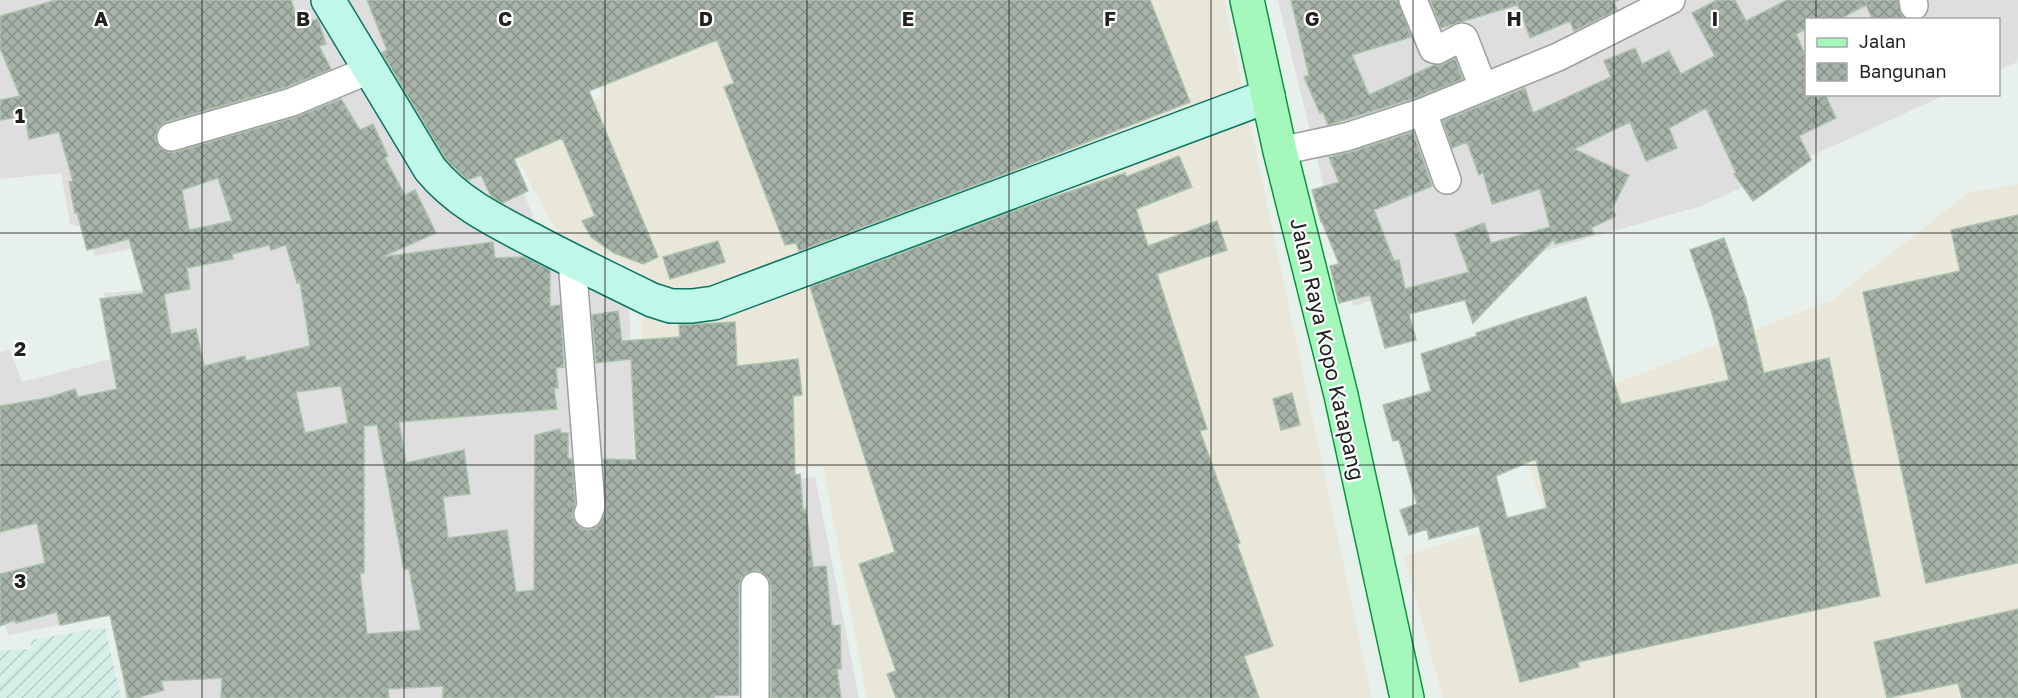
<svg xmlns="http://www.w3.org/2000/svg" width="2018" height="698" font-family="'Golos Text',sans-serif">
<defs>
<pattern id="farmland-furrows" width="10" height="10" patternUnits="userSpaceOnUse" patternTransform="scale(1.5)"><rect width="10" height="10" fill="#d4eee8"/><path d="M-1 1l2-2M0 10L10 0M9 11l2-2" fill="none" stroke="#b6ccc7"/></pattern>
<pattern id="building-cross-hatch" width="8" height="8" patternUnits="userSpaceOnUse" patternTransform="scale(1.5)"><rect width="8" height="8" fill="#a7b3a8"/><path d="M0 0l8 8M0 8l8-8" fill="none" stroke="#889188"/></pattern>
</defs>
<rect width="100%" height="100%" fill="#e8f0eb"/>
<path fill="#dedede" d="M 0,0 L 384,0 L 496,122 L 546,250 L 629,295 L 634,459 L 689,488 L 815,477 L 859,698 L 125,698 L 117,614 L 8,635 L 0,611 L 0,352 L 10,350 L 22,382 L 111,359 L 104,293 L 157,289 L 142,247 L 95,256 L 89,229 L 70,224 L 61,173 L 0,179 Z
M 1278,0 L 2018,0 L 2018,55 L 2017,62 L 1999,70 L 1998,20 L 1806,20 L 1806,94 L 1945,95 L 1701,206 L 1353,306 Z"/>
<path fill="#e9e7da" d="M 564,0 L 1224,0 L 1372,698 L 867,698 L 823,467 L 695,477 L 641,450 L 642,273 L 556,231 L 502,130 L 603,97 Z
M 2018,184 L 2018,698 L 1443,698 L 1404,556 L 1545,512 L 1513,423 L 1832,300 L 1968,193 Z"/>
<path fill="url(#farmland-furrows)" d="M 105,627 L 121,698 L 0,698 L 0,651 L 30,649 L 32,640 Z"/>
<path fill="url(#building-cross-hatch)" stroke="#aac2ae" stroke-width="1.5" fill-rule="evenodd" d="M 56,0 L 291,0 L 299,25 L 317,19 L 318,20 L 326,44 L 319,46 L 331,69 L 287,87 L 166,122 L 159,127 L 156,134 L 156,141 L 160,148 L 167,152 L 175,152 L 296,117 L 341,99 L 360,130 L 373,124 L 388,156 L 385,158 L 405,195 L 415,190 L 436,233 L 382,257 L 493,242 L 495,258 L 525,257 L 550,270 L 550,306 L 560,305 L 564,367 L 556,368 L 558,388 L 554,388 L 557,409 L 399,422 L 406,463 L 464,450 L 470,494 L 443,497 L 448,538 L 507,530 L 516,592 L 534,590 L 535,435 L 560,429 L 561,433 L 568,433 L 568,458 L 572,459 L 575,504 L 572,516 L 576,524 L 583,529 L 590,530 L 598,526 L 606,512 L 603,459 L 636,460 L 631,359 L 596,363 L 592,315 L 618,311 L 622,341 L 680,337 L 679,325 L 735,322 L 737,366 L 798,359 L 802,395 L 793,396 L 795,475 L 800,474 L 803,510 L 806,509 L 813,567 L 826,566 L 832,626 L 840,625 L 841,669 L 837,669 L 841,698 L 771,698 L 771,586 L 768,578 L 762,572 L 756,570 L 747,573 L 741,579 L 739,585 L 739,695 L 714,696 L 714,698 L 443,698 L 443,686 L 388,689 L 389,698 L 221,698 L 222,678 L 161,681 L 164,690 L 137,698 L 128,698 L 110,615 L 60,625 L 57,612 L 16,623 L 15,620 L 0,626 L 0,574 L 45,563 L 37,523 L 0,532 L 0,406 L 47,398 L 75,389 L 78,397 L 117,389 L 100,299 L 144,293 L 129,239 L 87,250 L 77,212 L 75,213 L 69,182 L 73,181 L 59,132 L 29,139 L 25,116 L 0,120 L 0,100 L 20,96 L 0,48 L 0,16 ZM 218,178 L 232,221 L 189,230 L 182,190 ZM 269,245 L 271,250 L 286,245 L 297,283 L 300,282 L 310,346 L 246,361 L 245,356 L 204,366 L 196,329 L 171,334 L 164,294 L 190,289 L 187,268 L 233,259 L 232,254 ZM 341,386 L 348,423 L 305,433 L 296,392 ZM 377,425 L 404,570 L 409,569 L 421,630 L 367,634 L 360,573 L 364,573 L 364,426 Z
M 367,0 L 1150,0 L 1190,102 L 997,177 L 799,251 L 796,243 L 785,245 L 724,87 L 734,83 L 717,40 L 589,91 L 658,257 L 643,264 L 614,253 L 591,237 L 582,221 L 595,216 L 562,138 L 514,159 L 528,191 L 502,203 L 491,196 L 481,175 L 468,180 L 455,168 L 445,158 L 382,53 L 387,50 Z
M 1291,0 L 1398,0 L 1411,37 L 1352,55 L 1369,95 L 1434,65 L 1444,64 L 1455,58 L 1463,79 L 1418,97 L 1328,125 L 1323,112 L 1320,113 L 1304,77 L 1309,75 Z
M 1430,0 L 1516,0 L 1517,5 L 1441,28 Z
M 1516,0 L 1619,0 L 1614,2 L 1617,10 L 1574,31 L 1570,21 L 1530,38 Z
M 1717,0 L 1735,0 L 1746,21 L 1787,0 L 1898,0 L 1902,16 L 1907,20 L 1873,20 L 1866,5 L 1838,20 L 1806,20 L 1806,29 L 1796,34 L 1806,57 L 1806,94 L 1825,94 L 1836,118 L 1799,136 L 1811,160 L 1753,201 L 1734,174 L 1736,173 L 1706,108 L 1669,128 L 1677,148 L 1646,161 L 1630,122 L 1574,149 L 1629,175 L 1612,209 L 1616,216 L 1591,228 L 1594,234 L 1555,244 L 1554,239 L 1473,323 L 1465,300 L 1409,314 L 1416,340 L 1385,348 L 1370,295 L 1339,303 L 1330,266 L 1339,264 L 1322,222 L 1321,222 L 1312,190 L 1339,182 L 1329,157 L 1351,152 L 1413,132 L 1432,186 L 1374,210 L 1394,261 L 1399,260 L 1405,289 L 1469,272 L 1455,234 L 1484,223 L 1491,243 L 1550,227 L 1540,189 L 1492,204 L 1483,173 L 1479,175 L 1467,142 L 1452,148 L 1443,121 L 1525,88 L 1533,113 L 1611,77 L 1604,61 L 1635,48 L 1642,64 L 1669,51 L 1681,74 L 1715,56 L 1692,13 Z
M 1179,156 L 1192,187 L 1136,209 L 1148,246 L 1217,221 L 1227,250 L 1157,274 L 1207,429 L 1200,431 L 1240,543 L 1237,544 L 1273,646 L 1244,656 L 1259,698 L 896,698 L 887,674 L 896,671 L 859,564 L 895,552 L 810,287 L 1044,200 L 1125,173 L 1126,177 Z
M 2018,215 L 2018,563 L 1926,583 L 1863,292 L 1960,271 L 1951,230 Z
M 1724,238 L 1746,300 L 1764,373 L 1829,358 L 1880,596 L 1578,662 L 1579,667 L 1520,682 L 1479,526 L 1429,539 L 1427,529 L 1409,535 L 1400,510 L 1417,504 L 1399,440 L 1393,441 L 1383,405 L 1431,391 L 1421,354 L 1477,336 L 1476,333 L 1586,297 L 1621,404 L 1729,380 L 1712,313 L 1690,250 ZM 1536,459 L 1547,508 L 1507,518 L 1496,476 Z
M 718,241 L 725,262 L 670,279 L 663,257 Z
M 1292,393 L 1300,425 L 1281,430 L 1273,399 Z
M 2018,609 L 2018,698 L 1962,698 L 1958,683 L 1887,698 L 1874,642 Z"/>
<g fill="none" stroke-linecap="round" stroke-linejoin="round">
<defs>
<path id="street" d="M 1413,0 L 1433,49 L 1437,50 L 1462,37 L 1464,38 L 1483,87
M 1913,0 L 1914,6
M 1423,112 L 1447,180
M 171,137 L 292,102 L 369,70
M 1280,151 L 1346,137 L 1423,112 L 1558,57 L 1671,0
M 572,260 L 591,506 L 588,514
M 755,698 L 755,586"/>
<path id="secondary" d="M 328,0 L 430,169 C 459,204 496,221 536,242 C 574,262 613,281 652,300 L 671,306 L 692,306 L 714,303 L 1268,96"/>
<path id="primary" d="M 1247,0 L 1280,151 L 1341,395 L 1407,698"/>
</defs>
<use href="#street" stroke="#9e9e9e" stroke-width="30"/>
<use href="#secondary" stroke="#0a7560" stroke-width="36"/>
<use href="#primary" stroke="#07963c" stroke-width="36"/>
<use href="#street" stroke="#fff" stroke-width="27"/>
<use href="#secondary" stroke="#bff7e9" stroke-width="33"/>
<use href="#primary" stroke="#a5f8bc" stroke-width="33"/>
</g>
<path fill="none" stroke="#212121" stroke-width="1.5" stroke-opacity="0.55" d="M 202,0 L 202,698M 404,0 L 404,698M 605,0 L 605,698M 807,0 L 807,698M 1009,0 L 1009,698M 1211,0 L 1211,698M 1413,0 L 1413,698M 1614,0 L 1614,698M 1816,0 L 1816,20M 1816,94 L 1816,698M 0,233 L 2018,233M 0,465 L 2018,465"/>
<g text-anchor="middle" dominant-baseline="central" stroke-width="4.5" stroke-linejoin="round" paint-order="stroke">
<g font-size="21" fill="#212121" stroke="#fff">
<text transform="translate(1328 349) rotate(77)">Jalan Raya Kopo Katapang</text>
</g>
</g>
<g font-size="20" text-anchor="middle" font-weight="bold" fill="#212121" stroke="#fff" stroke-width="4.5" stroke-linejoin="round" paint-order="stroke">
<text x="101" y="26">A</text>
<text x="303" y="26">B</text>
<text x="505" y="26">C</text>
<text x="706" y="26">D</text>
<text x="908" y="26">E</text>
<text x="1110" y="26">F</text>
<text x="1312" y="26">G</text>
<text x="1514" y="26">H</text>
<text x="1715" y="26">I</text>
<text x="20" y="123">1</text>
<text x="20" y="356">2</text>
<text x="20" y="588">3</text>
</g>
<rect x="1805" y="18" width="195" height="78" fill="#ffffff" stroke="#a6a6a6" stroke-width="1.5"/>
<rect x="1817" y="38" width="30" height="9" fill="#a5f8bc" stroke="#a6a6a6" stroke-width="1.5"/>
<text x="1859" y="48" font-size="18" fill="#212121">Jalan</text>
<rect x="1817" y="63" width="30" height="18" fill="url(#building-cross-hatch)" stroke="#a6a6a6" stroke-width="1.5"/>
<text x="1859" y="78" font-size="18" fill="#212121">Bangunan</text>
</svg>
